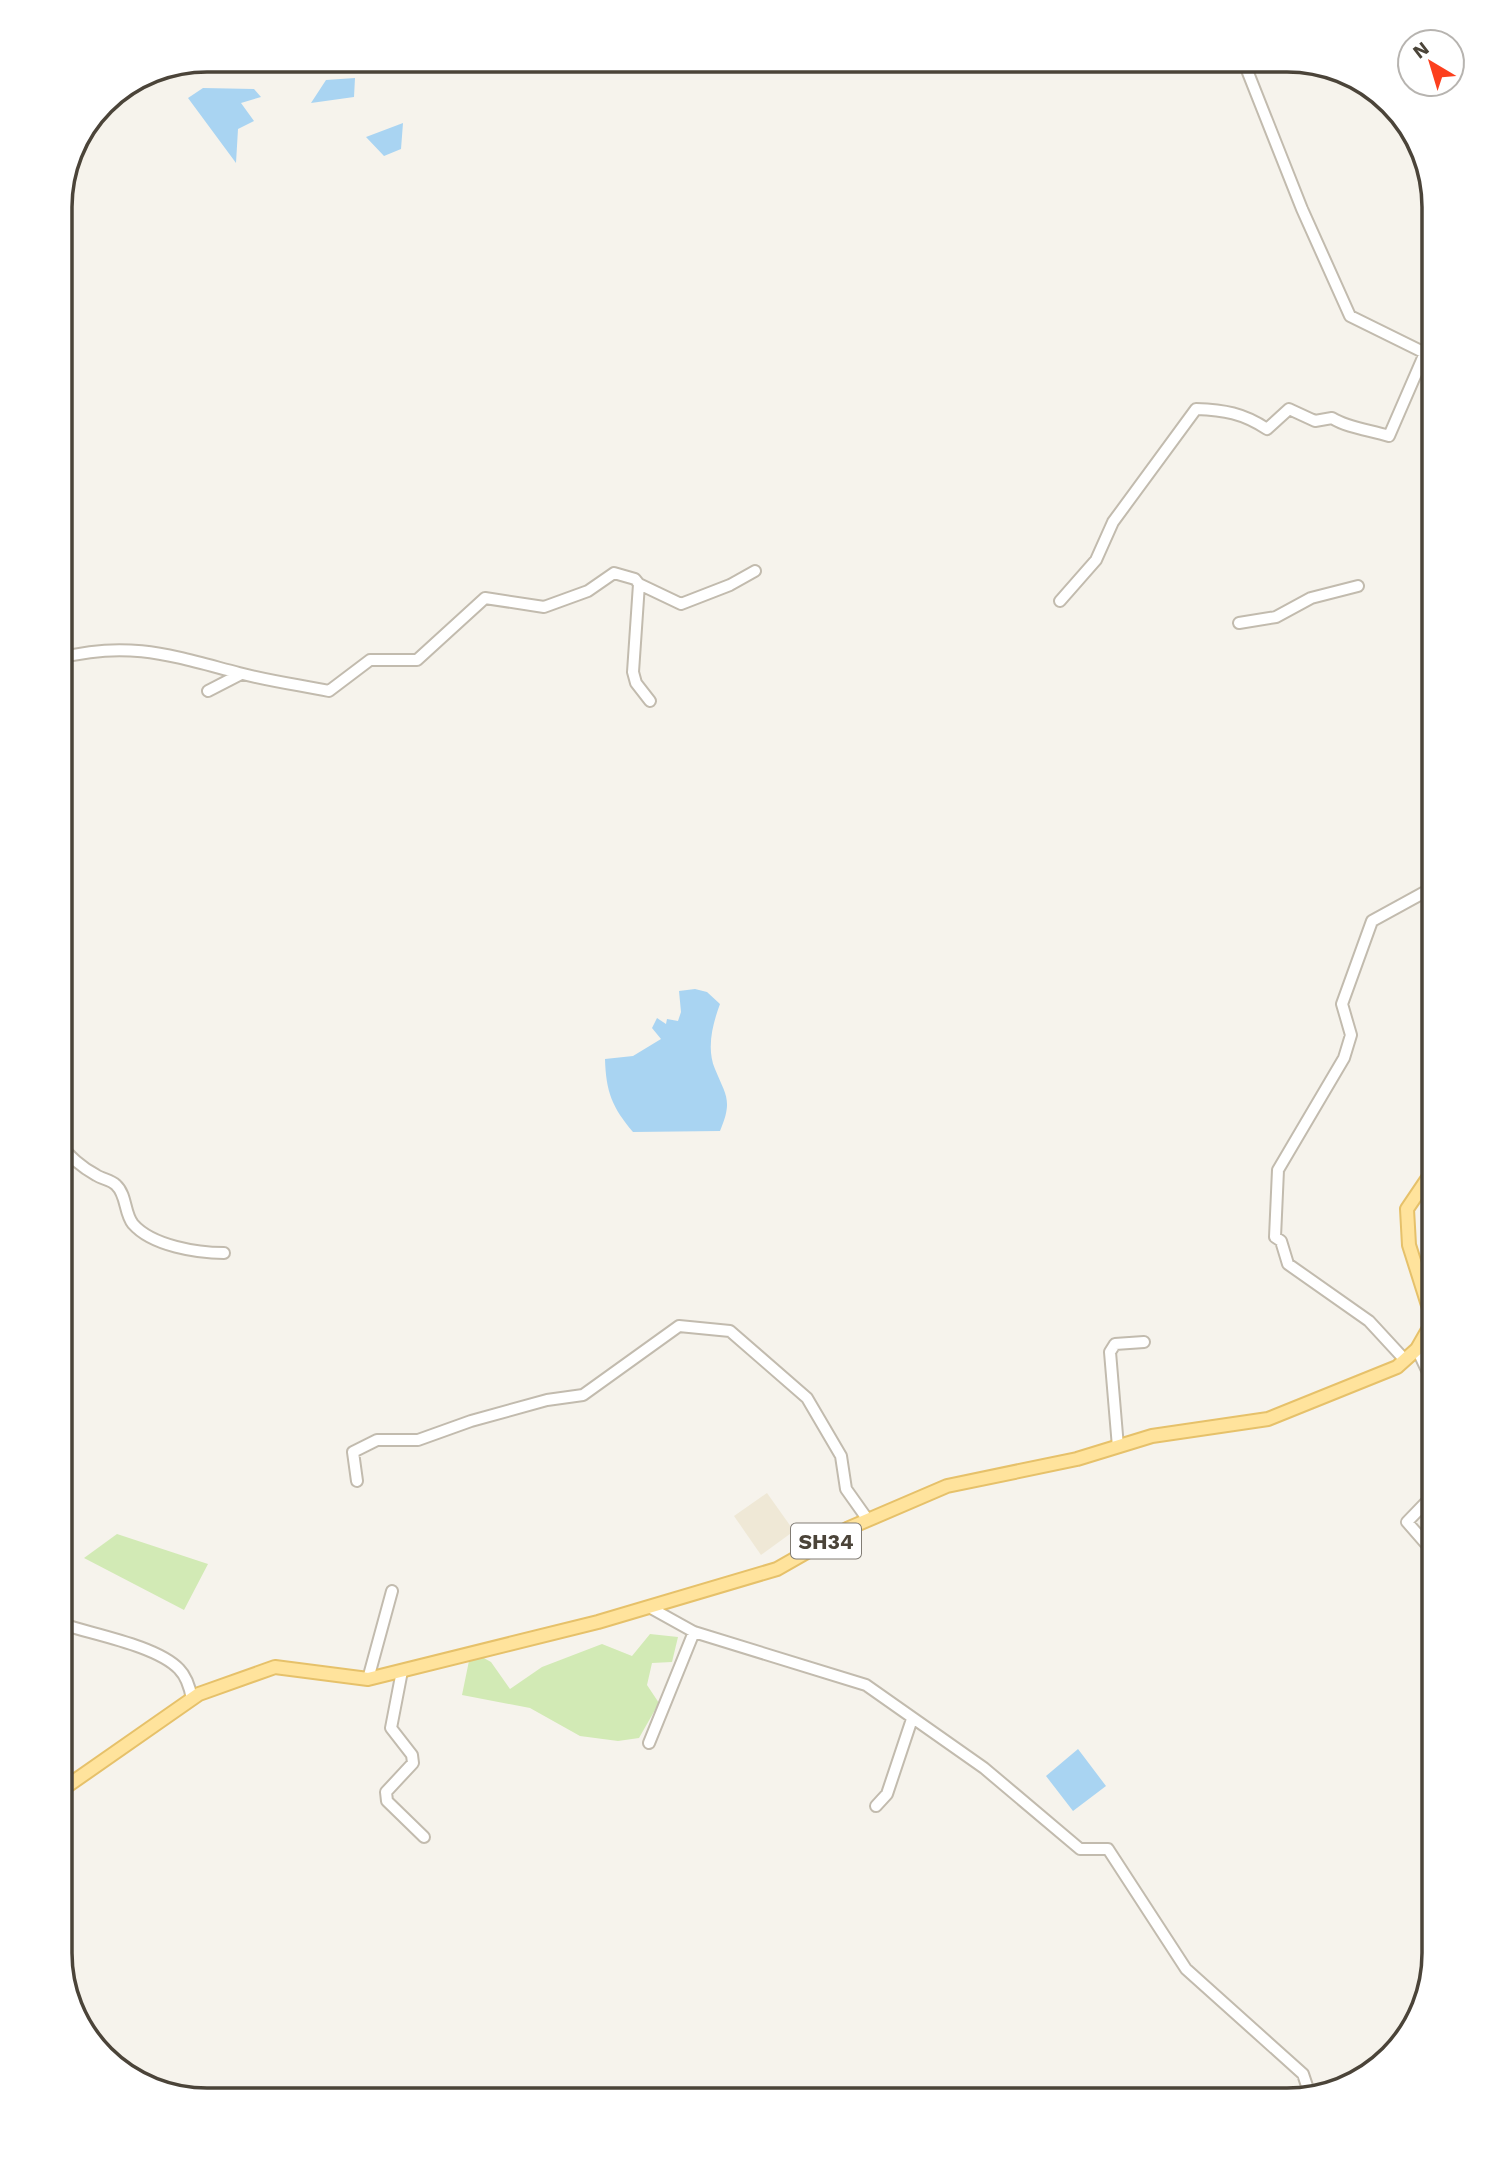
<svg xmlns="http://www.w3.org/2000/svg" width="1494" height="2160" font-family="'Work Sans',sans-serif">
<rect width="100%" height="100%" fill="#f6f3ec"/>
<path fill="#efe8d6" d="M 767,1493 L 794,1531 L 761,1555 L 734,1516 Z"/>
<path fill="#d2eab5" d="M 117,1534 L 208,1564 L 184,1610 L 84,1558 Z
M 650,1634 L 678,1637 L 672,1662 L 652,1663 L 647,1685 L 659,1703 L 639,1738 L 618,1741 L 580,1736 L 530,1708 L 462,1695 L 471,1651 L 491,1662 L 510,1689 L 542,1667 L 602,1644 L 632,1656 Z"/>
<path fill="#a9d4f2" d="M 355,78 L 354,97 L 311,103 L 326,80 Z
M 203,88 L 254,89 L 261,97 L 241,103 L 254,121 L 238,129 L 236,163 L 188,98 Z
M 403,123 L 401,149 L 384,156 L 366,137 Z
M 695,989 L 707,992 L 720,1004 C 713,1023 706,1048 715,1069 C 726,1096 733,1100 720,1131 L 633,1132 C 612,1107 606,1092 605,1059 L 633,1056 L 661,1039 L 652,1028 L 657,1018 L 666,1024 L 667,1019 L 678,1021 L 681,1012 L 679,991 Z
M 1078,1749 L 1106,1786 L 1073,1811 L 1046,1776 Z"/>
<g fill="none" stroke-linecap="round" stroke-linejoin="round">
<defs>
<path id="minor" d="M 639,584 L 681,604 L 730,585 L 755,571
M 1060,601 L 1096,560 L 1113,522 L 1196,409 C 1224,410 1243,413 1267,429 L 1289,409 L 1315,421 L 1332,418 C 1348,428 1370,430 1389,436 L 1425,353 L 1350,316 L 1302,209 L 1243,60
M 1239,623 L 1276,617 L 1311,598 L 1358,586
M 60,658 C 129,640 173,656 239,673 C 269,681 299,685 329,691 L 370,660 L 417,660 L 485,598 L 544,607 L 588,591 L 614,573 L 635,579 L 639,584 L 633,672 L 636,683 L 650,701
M 208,691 L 241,674
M 1424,894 L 1434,907
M 60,1143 C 68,1156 83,1168 96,1175 C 102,1179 111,1180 116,1185 C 127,1195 124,1213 133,1224 C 152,1246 198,1253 224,1253
M 1417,1349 L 1434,1385
M 1405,1360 L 1369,1321 L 1288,1264 L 1281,1241 L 1275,1237 L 1278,1170 L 1344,1058 L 1351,1035 L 1342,1004 L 1372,921 L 1434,887
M 1118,1447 L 1110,1352 L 1115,1344 L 1144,1342
M 357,1481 L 353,1452 L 377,1440 L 418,1440 L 471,1421 L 547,1400 L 583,1395 L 679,1326 L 730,1331 L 807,1398 L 841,1456 L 846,1489 L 868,1520
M 1434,1553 L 1407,1522 L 1434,1494
M 1428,1601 L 1434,1591
M 649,1607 L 694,1632 L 866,1685 L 984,1768 L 1080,1849 L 1108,1849 L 1186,1969 L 1303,2074 L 1310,2095
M 60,1616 L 65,1625 C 96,1635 157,1646 179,1669 C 187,1677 190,1688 192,1699
M 402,1671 L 391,1728 L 412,1755 L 413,1763 L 386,1792 L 387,1801 L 424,1837
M 368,1679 L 392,1591
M 649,1743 L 694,1632
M 876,1806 L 887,1794 L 912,1719"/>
<path id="major" d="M 60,1791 L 199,1694 L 275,1667 L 368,1679 L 598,1622 L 777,1569 L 849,1528 L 947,1486 L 1077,1459 L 1152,1436 L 1268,1419 L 1397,1367 L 1417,1349 L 1433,1321 L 1409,1245 L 1407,1209 L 1434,1169"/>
</defs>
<use href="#minor" stroke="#c2bbae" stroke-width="14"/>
<use href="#major" stroke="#e6c16a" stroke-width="16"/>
<use href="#minor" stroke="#fff" stroke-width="10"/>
<use href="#major" stroke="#ffe39c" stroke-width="12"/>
</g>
<g text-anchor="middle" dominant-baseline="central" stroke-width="6" stroke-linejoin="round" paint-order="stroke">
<rect fill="#fff" stroke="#817c74" stroke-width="2" x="791" y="1523.5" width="70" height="35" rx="5"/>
<g font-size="21" font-weight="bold" fill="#4b4439">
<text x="826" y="1541">SH34</text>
</g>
</g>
<path d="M0 0H1494V2160H0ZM207 72H1287A135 135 0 0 1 1422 207V1953A135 135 0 0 1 1287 2088H207A135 135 0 0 1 72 1953V207A135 135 0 0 1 207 72Z" fill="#fff" fill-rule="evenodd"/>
<path fill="none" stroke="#4b4439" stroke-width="3.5" d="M207 72H1287A135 135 0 0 1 1422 207V1953A135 135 0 0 1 1287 2088H207A135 135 0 0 1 72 1953V207A135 135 0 0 1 207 72Z"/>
<g transform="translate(1431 63) rotate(322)"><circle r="33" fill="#ffffff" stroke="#b7b4b0" stroke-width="2"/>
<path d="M0-5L12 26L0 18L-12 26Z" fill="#fc3f1d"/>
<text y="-10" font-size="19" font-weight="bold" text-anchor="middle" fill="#4b4439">N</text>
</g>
</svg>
